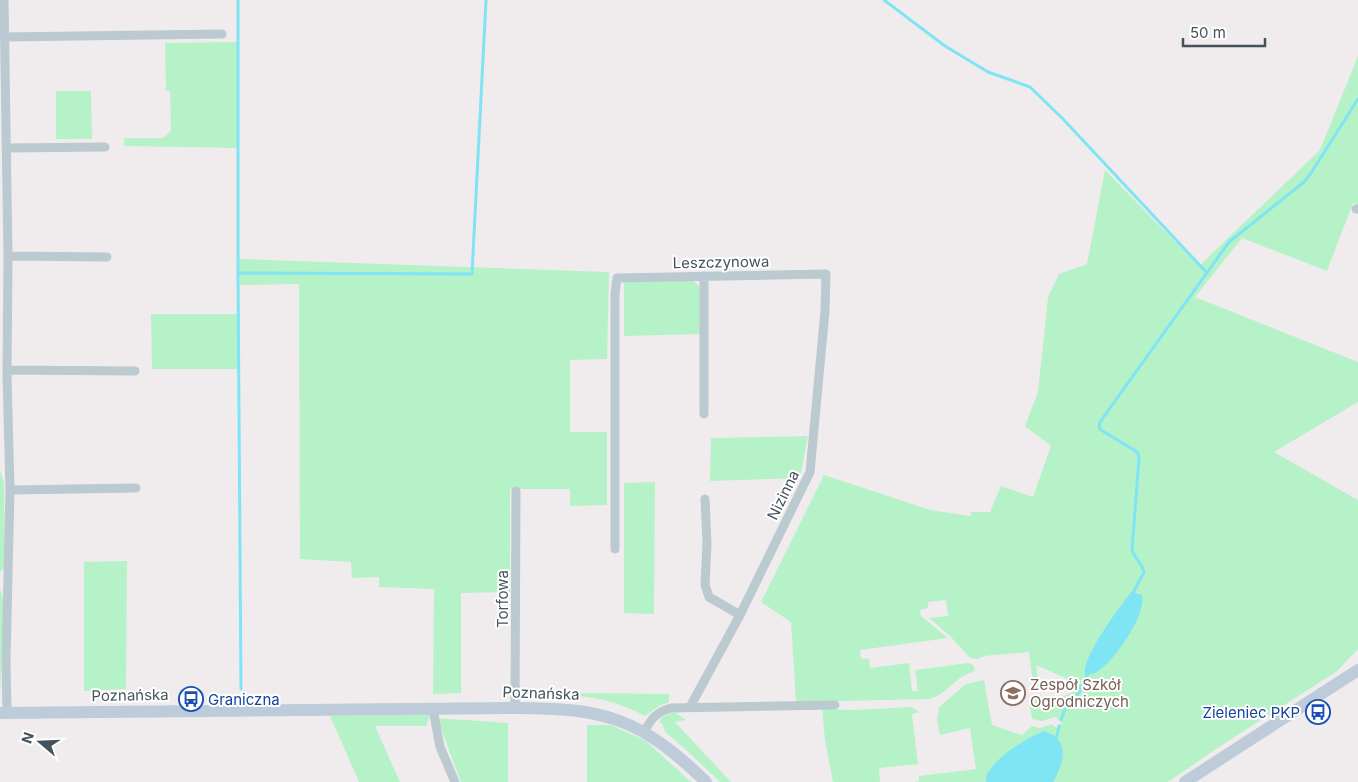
<svg xmlns="http://www.w3.org/2000/svg" width="1358" height="782" font-family="Inter,sans-serif">
<rect width="100%" height="100%" fill="#f0eced"/>
<path fill="#b6f2c8" d="M 239,42 L 239,148 L 124,146 L 124,138 L 163,138 L 171,131 L 170,91 L 166,91 L 165,43 Z
M 1358,56 L 1358,205 L 1353,203 L 1327,271 L 1242,238 L 1195,297 L 1358,362 L 1358,402 L 1274,452 L 1358,500 L 1358,649 L 1337,671 L 1219,747 L 1168,782 L 914,782 L 919,781 L 919,776 L 976,769 L 970,728 L 940,735 L 937,720 L 939,707 L 966,684 L 984,680 L 992,725 L 1022,735 L 1032,726 L 1040,728 L 1052,724 L 1058,729 L 1062,722 L 1055,717 L 1042,721 L 1032,719 L 1029,702 L 1035,701 L 1035,696 L 1041,695 L 1043,705 L 1073,692 L 1077,683 L 1036,665 L 1040,691 L 1034,692 L 1029,652 L 984,656 L 978,659 L 970,658 L 950,636 L 929,618 L 948,616 L 946,600 L 928,602 L 928,608 L 920,610 L 921,616 L 948,638 L 860,650 L 861,659 L 869,658 L 870,668 L 909,663 L 912,691 L 918,691 L 915,670 L 968,663 L 973,665 L 975,670 C 971,674 965,674 960,678 C 950,686 942,696 929,699 L 796,702 L 791,622 L 761,602 L 824,475 L 930,510 L 971,516 L 971,512 L 990,512 L 1001,486 L 1033,497 L 1051,446 L 1025,426 L 1038,392 L 1048,297 L 1059,274 L 1087,264 L 1105,170 L 1199,266 L 1320,150 Z
M 56,91 L 91,91 L 92,139 L 56,139 Z
M 239,259 L 609,272 L 607,359 L 570,360 L 570,432 L 607,432 L 607,505 L 570,506 L 570,489 L 510,489 L 510,592 L 461,593 L 461,693 L 433,694 L 434,589 L 379,587 L 379,577 L 352,578 L 351,562 L 300,559 L 299,284 L 240,285 Z
M 693,280 L 700,288 L 700,334 L 624,336 L 624,282 Z
M 151,314 L 240,314 L 240,369 L 152,369 Z
M 808,436 L 800,478 L 710,481 L 711,438 Z
M 0,470 L 4,483 L 5,568 L 0,572 Z
M 655,482 L 654,614 L 624,613 L 624,483 Z
M 127,561 L 126,689 L 84,691 L 84,562 Z
M 0,588 L 4,602 L 0,697 Z
M 576,693 L 669,694 L 669,702 L 659,706 L 645,716 C 624,705 600,697 576,696 Z
M 912,707 L 919,712 L 912,714 L 918,764 L 879,768 L 880,782 L 833,782 L 825,740 L 822,709 L 852,710 Z
M 671,713 L 676,713 L 686,720 L 675,722 L 731,782 L 720,782 L 683,747 L 666,733 L 662,724 L 659,722 L 662,717 Z
M 430,715 L 426,726 L 375,726 L 400,782 L 359,782 L 330,716 Z
M 437,718 L 508,723 L 508,782 L 461,782 Z
M 587,725 L 611,725 L 646,741 L 691,782 L 587,782 Z"/>
<path fill="#7fe4f3" d="M 1131,592 L 1142,595 C 1146,616 1115,660 1097,672 C 1094,674 1089,674 1085,675 C 1081,658 1119,608 1131,592 Z
M 1044,731 C 1071,739 1064,763 1053,782 L 986,782 C 987,778 986,774 989,771 C 1001,753 1024,740 1044,731 Z"/>
<g fill="none" stroke-linecap="round" stroke-linejoin="round">
<path stroke="#7fe4f3" stroke-width="3" d="M 238,0 L 238,273
M 884,0 L 945,46 L 988,72 L 1030,87 L 1063,119 L 1207,273
M 1132,595 L 1144,572 C 1142,563 1135,559 1132,550 L 1139,458 L 1138,453 L 1134,450 L 1101,430 L 1099,427 L 1100,422 L 1229,242 L 1304,182 L 1311,173 L 1358,99
M 241,689 L 238,273 L 472,274 L 486,0
M 1061,720 L 1066,706 L 1075,700 L 1088,673
M 1056,740 L 1059,726"/>
<path stroke="#bbc9d1" stroke-width="9" d="M 4,0 L 8,256 L 7,375 L 10,490 L 6,661 L 7,713
M 4,37 L 222,34
M 6,148 L 105,147
M 1356,209 L 1358,209
M 8,256 L 107,257
M 7,370 L 135,371
M 704,414 L 704,276
M 10,490 L 136,488
M 705,499 L 707,543 L 705,585 L 709,597 L 740,615
M 615,549 L 615,294 L 617,278 L 826,274 L 825,311 L 810,472 L 740,615 L 690,707
M 515,708 L 516,491
M 433,709 L 440,747 L 455,782
M 644,732 C 651,719 656,712 671,708 L 835,705"/>
<path stroke="#bdccd8" stroke-width="12" d="M 0,713 L 515,708 C 605,708 640,718 706,782
M 1185,782 L 1358,670"/>
</g>
<defs>
<symbol id="school-ring" viewBox="-11 -11 22 22"><circle r="9.5" fill="#fff" stroke="#8d6e63" stroke-width="1.5"/><path d="M0-5L7-2L0 1L-7-2ZM-4 1L0 2.5L4 1V4Q0 6-4 4Z" fill="#8d6e63"/></symbol>
<symbol id="bus-ring" viewBox="-11 -11 22 22"><circle r="9.5" fill="#fff" stroke="#1a4fb4" stroke-width="1.5"/><path d="M-5-6H5V4H4V6H2V4H-2V6H-4V4H-5ZM-3.5-4V0h7V-4ZM-3.5 1.2v1.5H-2V1.2ZM2 1.2v1.5H3.5V1.2Z" fill="#1a4fb4"/></symbol>
</defs>
<g fill-rule="evenodd">
<use href="#school-ring" x="999" y="679" width="28" height="28"/>
<use href="#bus-ring" x="177" y="685" width="28" height="28"/>
<use href="#bus-ring" x="1304" y="698" width="28" height="28"/>
</g>
<g text-anchor="middle" dominant-baseline="central" stroke-width="4" stroke-linejoin="round" paint-order="stroke">
<g font-size="15" fill="#43525c" stroke="#fff">
<text transform="translate(721 262) rotate(-1)">Leszczynowa</text>
<text transform="translate(783 495) rotate(-64)">Nizinna</text>
<text transform="translate(502 599) rotate(-90)">Torfowa</text>
<text transform="translate(541 693) rotate(2)">Poznańska</text>
<text transform="translate(130 695) rotate(-1)">Poznańska</text>
</g>
<g font-size="15" fill="#785e54" stroke="#fff" text-anchor="start">
<text x="1030" y="684">Zespół Szkół<tspan x="1030" dy="17">Ogrodniczych</tspan></text>
</g>
<g font-size="15" fill="#164399" stroke="#fff" text-anchor="start">
<text x="208" y="699">Graniczna</text>
<text x="1300" y="712" text-anchor="end">Zieleniec PKP</text>
</g>
</g>
<g transform="translate(40 742) rotate(289)" stroke="#ffffff" stroke-width="4" paint-order="stroke">
<path d="M0-4L9 19L0 12L-9 19Z" fill="#43525c"/>
<text y="-8" font-size="14" font-weight="bold" text-anchor="middle" fill="#43525c">N</text>
</g>
<path d="M1183 38v8h82v-8" fill="none" stroke="#43525c" stroke-width="2.5"/>
<text x="1190" y="38" font-size="15" fill="#43525c" stroke="#ffffff" stroke-width="4" paint-order="stroke">50 m</text>
</svg>
